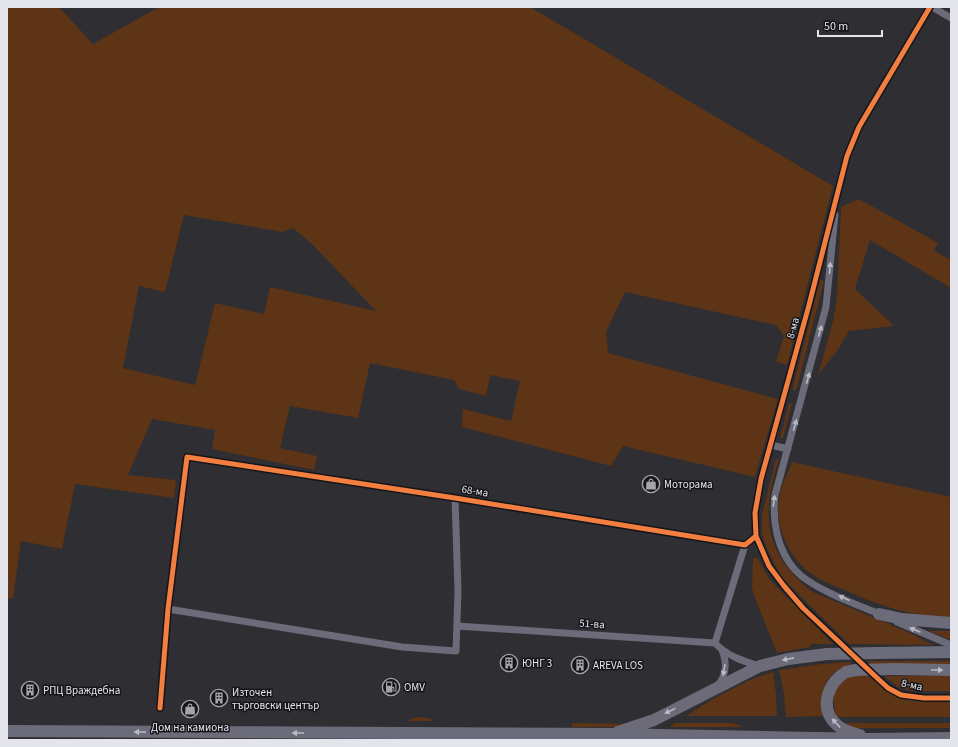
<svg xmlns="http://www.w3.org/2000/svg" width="958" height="747" font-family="'Source Sans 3',sans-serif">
<rect width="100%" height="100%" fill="#2e2e33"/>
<path fill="#5d3415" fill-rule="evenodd" d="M 7,7 L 59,7 L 93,44 L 159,7 L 530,7 L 833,186 L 787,365 L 776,362 L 784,336 L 776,325 L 625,292 L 606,332 L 608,353 L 778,399 L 755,477 L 623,446 L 611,466 L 462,427 L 463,409 L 511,421 L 520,381 L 490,375 L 486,396 L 459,389 L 454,380 L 370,363 L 358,418 L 290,406 L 280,448 L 317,456 L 314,470 L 212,449 L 215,430 L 152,419 L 128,475 L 176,480 L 174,498 L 75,484 L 62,549 L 21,541 L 13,598 L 7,598 ZM 184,215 L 283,232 L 293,228 L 311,243 L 376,311 L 270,287 L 264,314 L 215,303 L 195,385 L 123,368 L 139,286 L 165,292 Z
M 859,199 L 938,243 L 934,251 L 951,260 L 951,288 L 870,240 L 855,289 L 894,326 L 849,331 L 837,351 L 818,375 L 833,321 L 837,297 L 841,207 Z
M 820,280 L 824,281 L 796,391 L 792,390 Z
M 789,403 L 792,404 L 783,438 L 780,438 Z
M 776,459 L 779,459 C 761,515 763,554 813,592 L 910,633 L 933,645 L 849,644 L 781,577 L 767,548 L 762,534 L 762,515 Z
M 792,462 L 951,497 L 951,617 C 920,618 882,607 854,594 C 840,588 824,583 812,574 C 788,558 773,523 780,494 C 782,483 788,473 792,462 Z
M 754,557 L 758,559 L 770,580 L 833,644 L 811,644 L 810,647 L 777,653 L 755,598 L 752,588 L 753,560 Z
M 929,631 L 951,631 L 951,640 Z
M 868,661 L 951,661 L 951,665 L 871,665 Z
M 850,662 L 852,665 C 848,666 843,667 840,669 C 822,678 819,700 825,716 L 786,717 L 784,694 L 779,670 L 822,664 Z
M 773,672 L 776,694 L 777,716 L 686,716 L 711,700 L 747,681 Z
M 851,676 L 870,676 L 890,693 L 911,701 L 951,702 L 951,717 L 837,717 C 830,698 833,687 851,676 Z
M 884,676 L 951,676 L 951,691 L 912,691 L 898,687 Z
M 416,717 L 429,718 L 433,721 L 408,721 Z
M 572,723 L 628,724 L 615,727 L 572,727 Z
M 675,723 L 732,723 L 740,725 L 743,727 L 670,727 Z
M 843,723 L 951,723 L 951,728 L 853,728 Z"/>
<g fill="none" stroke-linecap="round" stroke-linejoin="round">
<path stroke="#49494f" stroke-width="7" stroke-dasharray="7 3.5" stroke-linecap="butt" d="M 852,653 L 869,670"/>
<path stroke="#6b6b7a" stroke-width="7" d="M 932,7 L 951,18
M 835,215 L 826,307 L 775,495 C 772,520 777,550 795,570 C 812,589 858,605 882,615
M 771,445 L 788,449
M 168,609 L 402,647 L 456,651 L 458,591 L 455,498
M 897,622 L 951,645
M 457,626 L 715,643 C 727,656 743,661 759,666
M 715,643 L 745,545
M 842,644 L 803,608 L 784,586 L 769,566 L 756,536 L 755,513 L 761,479 L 809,305 L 847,156 L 859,127 L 930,7
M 875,676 C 880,680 884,685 889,689 C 908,701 930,698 951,698
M 718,685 C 727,674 727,663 722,650
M 160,708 L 168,609 L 187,457 L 455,498 L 745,545 L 756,536"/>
<path stroke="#6b6b7a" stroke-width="12" d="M 879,614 L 902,619 L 951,623
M 878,653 L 951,652
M 894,669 L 951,670
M 846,672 C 828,683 818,708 837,725 C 843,731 852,733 860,735
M 7,731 L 610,734 L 871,739 L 951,738
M 618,732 L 654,720 L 760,666 L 788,659 L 827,654"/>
<path stroke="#6b6b7a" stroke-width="12" d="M 827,654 L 878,653
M 846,672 L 856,670 L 894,669"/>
<defs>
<path id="cycleway" d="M 930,7 L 859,127 L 847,156 L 809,305 L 761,479 L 755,513 L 756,536 L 769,566 L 784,586 L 803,608 L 875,676 L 888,688 L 901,695 L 924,698 L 951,698
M 160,708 L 168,609 L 187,457 L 455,498 L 745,545 L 756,536"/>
</defs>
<use href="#cycleway" stroke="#141419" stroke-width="8"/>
<use href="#cycleway" stroke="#f27e40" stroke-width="5"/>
</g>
<defs><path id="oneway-solid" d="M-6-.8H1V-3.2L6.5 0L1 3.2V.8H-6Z"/></defs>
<g fill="#babac4">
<use href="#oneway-solid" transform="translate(830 268) rotate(-85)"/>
<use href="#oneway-solid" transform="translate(820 331) rotate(-75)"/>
<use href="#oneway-solid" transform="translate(808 378) rotate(-75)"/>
<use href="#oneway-solid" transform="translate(795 425) rotate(-74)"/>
<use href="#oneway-solid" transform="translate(774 501) rotate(-82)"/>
<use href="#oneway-solid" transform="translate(844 598) rotate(-156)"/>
<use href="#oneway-solid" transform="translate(915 630) rotate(-157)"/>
<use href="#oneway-solid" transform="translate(788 659) rotate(169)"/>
<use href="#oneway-solid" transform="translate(724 670) rotate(100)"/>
<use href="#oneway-solid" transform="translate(937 670)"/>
<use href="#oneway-solid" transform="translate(670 711) rotate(154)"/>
<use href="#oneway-solid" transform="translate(836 723) rotate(-133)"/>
<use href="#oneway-solid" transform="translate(140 732) rotate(-180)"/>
<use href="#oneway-solid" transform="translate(298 733) rotate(-180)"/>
</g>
<defs>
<symbol id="shop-ring" viewBox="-11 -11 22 22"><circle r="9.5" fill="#141419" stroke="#a4a5ab" stroke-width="1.5"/><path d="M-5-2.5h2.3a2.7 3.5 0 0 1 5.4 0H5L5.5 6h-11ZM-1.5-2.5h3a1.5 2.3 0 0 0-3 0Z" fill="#a4a5ab"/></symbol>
<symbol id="building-ring" viewBox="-11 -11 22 22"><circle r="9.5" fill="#141419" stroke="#a4a5ab" stroke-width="1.5"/><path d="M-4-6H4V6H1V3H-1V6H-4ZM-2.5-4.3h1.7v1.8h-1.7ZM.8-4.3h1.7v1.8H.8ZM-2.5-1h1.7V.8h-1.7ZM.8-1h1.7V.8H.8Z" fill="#a4a5ab"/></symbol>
<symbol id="fuel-ring" viewBox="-11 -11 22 22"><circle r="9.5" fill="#141419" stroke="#a4a5ab" stroke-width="1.5"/><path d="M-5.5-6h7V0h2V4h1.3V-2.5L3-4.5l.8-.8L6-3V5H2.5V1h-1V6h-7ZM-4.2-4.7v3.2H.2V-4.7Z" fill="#a4a5ab"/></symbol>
</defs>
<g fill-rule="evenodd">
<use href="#shop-ring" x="641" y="474" width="20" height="20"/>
<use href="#building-ring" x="499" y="653" width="20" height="20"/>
<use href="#building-ring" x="570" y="655" width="20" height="20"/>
<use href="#fuel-ring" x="381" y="677" width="20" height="20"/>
<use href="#building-ring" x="20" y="680" width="20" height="20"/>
<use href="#building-ring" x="209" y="688" width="20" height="20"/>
<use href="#shop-ring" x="180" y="699" width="20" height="20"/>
</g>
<g text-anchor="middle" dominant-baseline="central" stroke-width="3" stroke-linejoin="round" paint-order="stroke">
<g font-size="11" fill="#e4e5ec" stroke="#141419">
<text transform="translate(793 328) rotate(-75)">8-ма</text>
<text transform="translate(475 491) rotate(9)">68-ма</text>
<text transform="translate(592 624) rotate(4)">51-ва</text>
<text transform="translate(912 685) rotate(12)">8-ма</text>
</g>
<g font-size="11" fill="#e4e5ec" stroke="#141419" text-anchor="start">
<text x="664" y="484">Моторама</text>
<text x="522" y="663">ЮНГ 3</text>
<text x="593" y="665">AREVA LOS</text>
<text x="404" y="687">OMV</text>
<text x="43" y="690">РПЦ Враждебна</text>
<text x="232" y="692">Източен<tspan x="232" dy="13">търговски център</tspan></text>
<text x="190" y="727" text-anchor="middle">Дом на камиона</text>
</g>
</g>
<rect width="958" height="747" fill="none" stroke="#e4e5ec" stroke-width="16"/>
<path d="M818 30v6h64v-6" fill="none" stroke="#e4e5ec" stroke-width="2"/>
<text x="824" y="30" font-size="12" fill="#e4e5ec" stroke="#141419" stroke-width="3" paint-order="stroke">50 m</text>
</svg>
